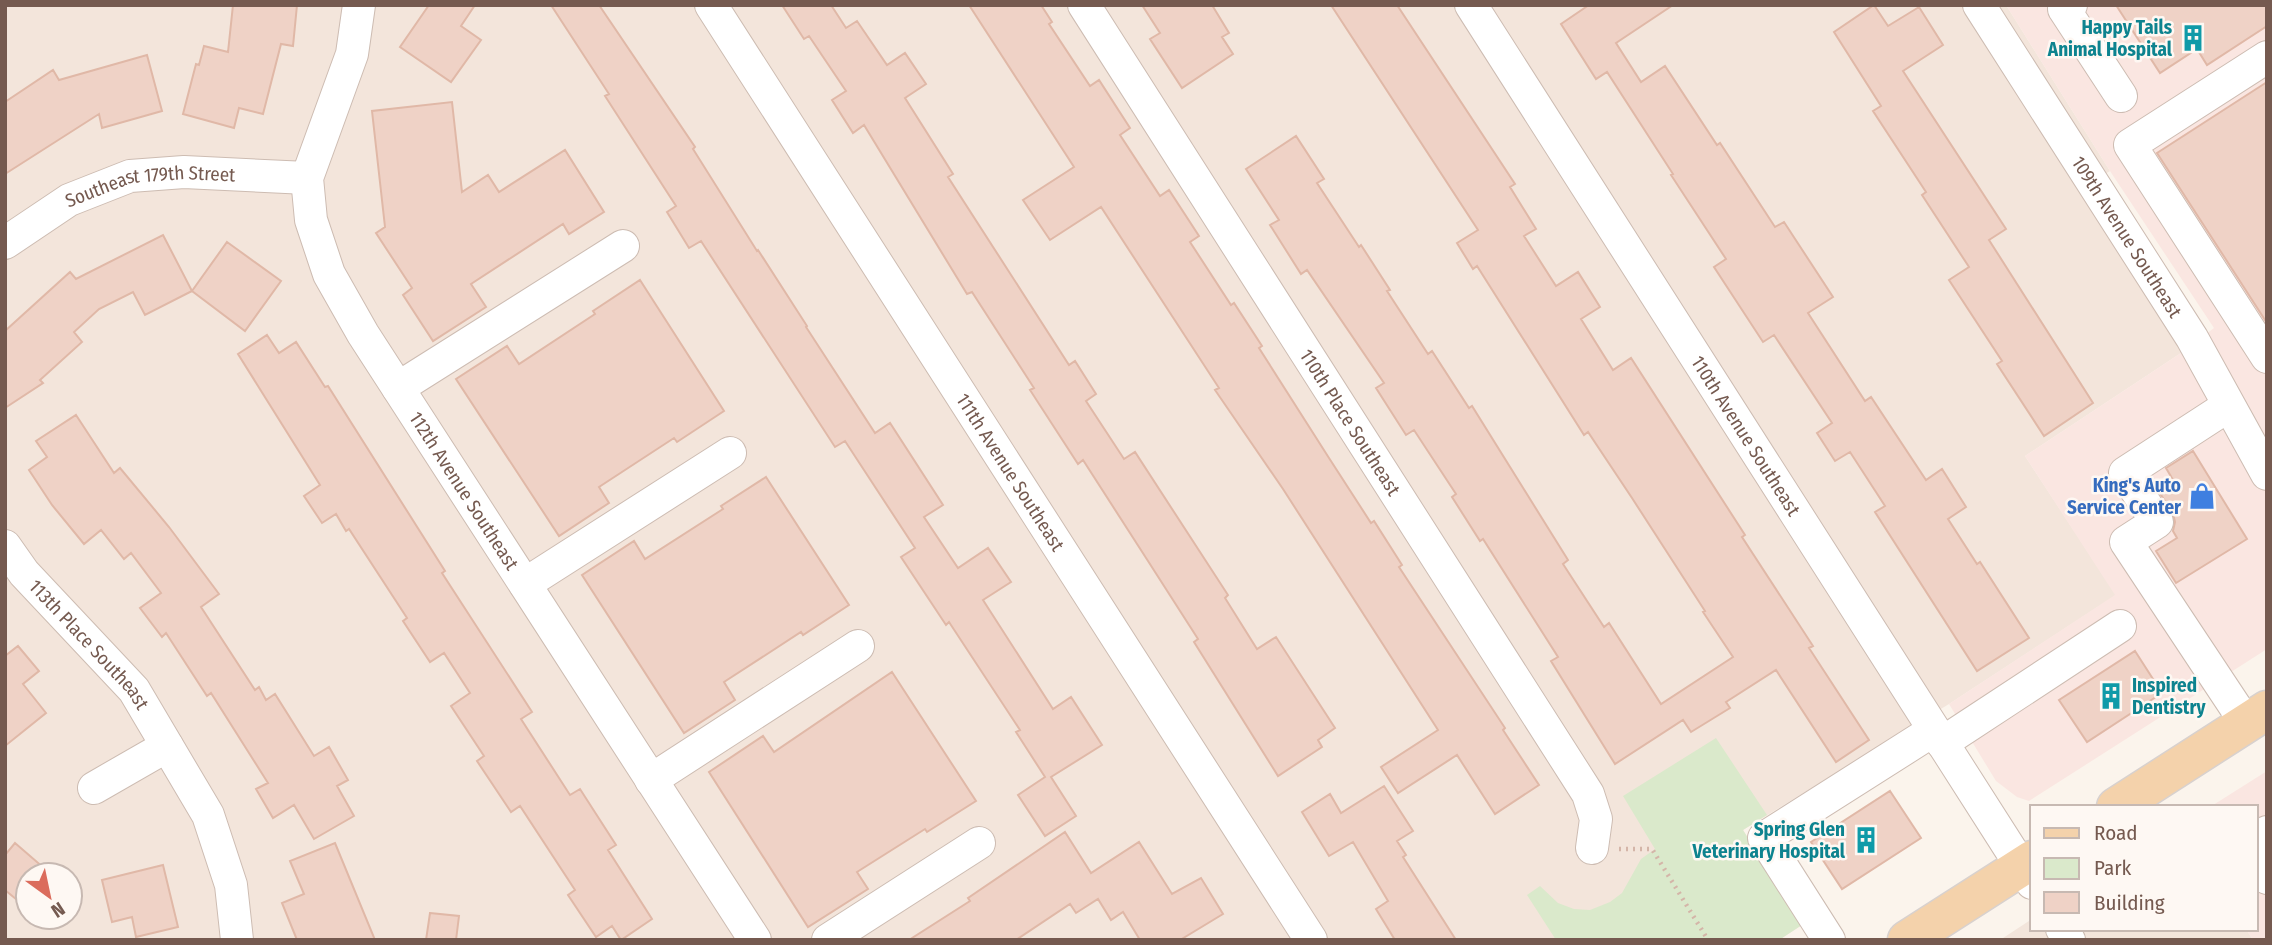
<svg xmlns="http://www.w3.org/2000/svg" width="2272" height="945" font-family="'Fira Sans Condensed',sans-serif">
<rect width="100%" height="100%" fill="#fbf4ec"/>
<path fill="#f3e5db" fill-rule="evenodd" d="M 5,5 L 2006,5 L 2110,171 L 2080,189 L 2184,351 L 2025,456 L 2116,595 L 1949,704 L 1743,830 L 1802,925 L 1779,940 L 5,940 ZM 28,875 L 70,875 L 70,917 L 28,917 Z
M 2032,919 L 2032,929 L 2246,929 L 2253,940 L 2000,940 Z"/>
<path fill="#fae6e1" d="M 2006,5 L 2267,5 L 2267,649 L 2029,801 L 2017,797 L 1996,781 L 1949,704 L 2115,595 L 2025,456 L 2184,351 L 2214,328 L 2110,171 Z
M 2267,771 L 2267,940 L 2253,940 L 2246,929 L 2256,929 L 2256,807 L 2210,807 Z"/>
<path fill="#dae9cb" d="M 1716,738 L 1767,815 L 1743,830 L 1802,925 L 1779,940 L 1556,940 L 1527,895 L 1540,886 L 1558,903 L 1574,909 L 1590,910 L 1610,902 L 1622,893 L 1641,859 L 1655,849 L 1623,796 Z"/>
<path fill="#efd2c6" stroke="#e0b8a7" stroke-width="2" d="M 233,5 L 297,5 L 293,46 L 281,44 L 263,114 L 239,108 L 234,128 L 183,114 L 196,64 L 199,65 L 204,46 L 228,52 Z
M 429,5 L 475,5 L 461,26 L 481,40 L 451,82 L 400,47 Z
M 551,5 L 599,5 L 695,147 L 693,149 L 757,251 L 758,250 L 807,326 L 806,327 L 875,433 L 890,423 L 943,505 L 924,517 L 958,568 L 988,548 L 1011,582 L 983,600 L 1053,709 L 1071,697 L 1102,745 L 1051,777 L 1076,816 L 1045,836 L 1018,795 L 1045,777 L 1016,732 L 1020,730 L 949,622 L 946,625 L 901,557 L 915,548 L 845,441 L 835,447 L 701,241 L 689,248 L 667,212 L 676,206 L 605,96 L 609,94 Z
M 782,5 L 831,5 L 846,28 L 857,21 L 887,65 L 905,53 L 926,84 L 905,98 L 953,174 L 948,177 L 1069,365 L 1075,361 L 1096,394 L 1086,401 L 1124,459 L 1135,452 L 1228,595 L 1225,598 L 1257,649 L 1276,637 L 1335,728 L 1318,740 L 1322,747 L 1278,776 L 1194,642 L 1198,639 L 1148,561 L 1083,460 L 1078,464 L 1030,390 L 1034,388 L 972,292 L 967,294 L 864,125 L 853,133 L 832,100 L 846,91 L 809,36 L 804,39 Z
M 969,5 L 1041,5 L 1052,22 L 1049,24 L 1090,86 L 1099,80 L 1130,128 L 1120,135 L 1160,196 L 1169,190 L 1199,236 L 1190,242 L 1231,305 L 1234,303 L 1262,346 L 1259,348 L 1329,458 L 1371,523 L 1374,521 L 1402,565 L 1399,567 L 1505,728 L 1503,730 L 1539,785 L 1495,814 L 1457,755 L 1398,793 L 1381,767 L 1438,730 L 1283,489 L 1215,390 L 1219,388 L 1101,207 L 1050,240 L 1023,200 L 1074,167 Z
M 1142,5 L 1212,5 L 1229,33 L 1222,37 L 1233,54 L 1182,88 L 1150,39 L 1160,33 Z
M 1331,5 L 1397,5 L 1515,184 L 1510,187 L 1536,229 L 1524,236 L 1556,286 L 1578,272 L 1600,307 L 1581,319 L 1613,370 L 1631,358 L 1745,535 L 1742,537 L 1813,646 L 1809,648 L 1869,740 L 1836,762 L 1776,670 L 1726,702 L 1730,708 L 1691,732 L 1683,720 L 1615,764 L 1551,661 L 1558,657 L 1483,539 L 1480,541 L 1452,497 L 1456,494 L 1414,430 L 1406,435 L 1376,388 L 1384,383 L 1307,270 L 1301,274 L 1270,225 L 1279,220 L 1246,169 L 1296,136 L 1324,179 L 1317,183 L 1359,247 L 1361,245 L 1390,290 L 1387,291 L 1428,354 L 1432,351 L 1469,408 L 1472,406 L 1568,560 L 1563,564 L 1604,627 L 1609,623 L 1661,704 L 1733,657 L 1703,612 L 1705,611 L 1632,498 L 1588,432 L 1584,435 L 1477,266 L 1473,269 L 1457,243 L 1478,230 Z
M 1589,5 L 1673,5 L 1616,43 L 1641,82 L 1665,66 L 1717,145 L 1720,143 L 1775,227 L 1784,222 L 1833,297 L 1808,313 L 1865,401 L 1871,397 L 1926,480 L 1942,469 L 1966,507 L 1948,519 L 1977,564 L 1980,562 L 2029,638 L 1977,671 L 1875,512 L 1885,506 L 1850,452 L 1835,461 L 1817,433 L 1832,423 L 1774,335 L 1763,342 L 1714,267 L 1726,259 L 1671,175 L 1673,174 L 1607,72 L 1596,79 L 1561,24 Z
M 1874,5 L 1888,26 L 1919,7 L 1943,45 L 1903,71 L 2006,229 L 1989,240 L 2093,403 L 2044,436 L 1997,364 L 2002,361 L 1949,280 L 1969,267 L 1922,195 L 1926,192 L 1873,111 L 1881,106 L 1834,32 Z
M 2116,5 L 2267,5 L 2267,26 L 2207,65 L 2197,49 L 2160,73 Z
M 147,55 L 162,111 L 102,128 L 99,114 L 5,174 L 5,102 L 53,70 L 59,80 Z
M 2267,82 L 2267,323 L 2157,153 Z
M 452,102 L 462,192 L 488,175 L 499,192 L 565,150 L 604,212 L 569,234 L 563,224 L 471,284 L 486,307 L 433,341 L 403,295 L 412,288 L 376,233 L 385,227 L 372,111 Z
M 163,235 L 192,291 L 145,315 L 133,292 L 99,309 L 74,332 L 82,342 L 40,380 L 43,383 L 5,408 L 5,331 L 70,272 L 76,279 Z
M 227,242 L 281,281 L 245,331 L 192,291 Z
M 640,280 L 724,411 L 677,442 L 674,438 L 599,487 L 609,503 L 559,536 L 456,379 L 507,346 L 519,364 L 595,314 L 593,311 Z
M 267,335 L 279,353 L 296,342 L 325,387 L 328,386 L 445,571 L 442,573 L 532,712 L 521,719 L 570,795 L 580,789 L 616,845 L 608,850 L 652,919 L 621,940 L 612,926 L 596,937 L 568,895 L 575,890 L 520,806 L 511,812 L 477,761 L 484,756 L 451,706 L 470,693 L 444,653 L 430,662 L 403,621 L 407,618 L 349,529 L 346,531 L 336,514 L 322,523 L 304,496 L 320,485 L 238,354 Z
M 76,415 L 114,473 L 120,468 L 169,527 L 219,594 L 201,607 L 255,690 L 259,687 L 266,700 L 275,694 L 314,756 L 329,747 L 348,780 L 337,786 L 354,816 L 314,839 L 294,805 L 273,818 L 256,789 L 268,783 L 211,693 L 207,696 L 166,633 L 162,637 L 140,608 L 161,593 L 131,553 L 124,559 L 101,530 L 84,544 L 52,505 L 29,470 L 47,457 L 36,441 Z
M 2193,451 L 2247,539 L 2176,583 L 2156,551 L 2177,538 L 2173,531 L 2175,522 L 2173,513 L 2161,495 L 2176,485 L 2166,468 Z
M 766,477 L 849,605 L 803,635 L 801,632 L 724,682 L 735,700 L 684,733 L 582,575 L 634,541 L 645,559 L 723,509 L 721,506 Z
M 18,646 L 39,671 L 23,684 L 46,713 L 5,746 L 5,656 Z
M 2135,651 L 2162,693 L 2087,742 L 2059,700 Z
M 892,672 L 976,801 L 927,832 L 925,829 L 857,872 L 868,889 L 808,927 L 709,772 L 763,736 L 774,752 Z
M 1384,786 L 1413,831 L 1397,841 L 1406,855 L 1403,857 L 1456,940 L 1395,940 L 1376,909 L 1388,901 L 1353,842 L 1329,856 L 1302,812 L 1330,794 L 1341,813 Z
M 1890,791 L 1921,838 L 1842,889 L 1811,842 Z
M 1065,832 L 1091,873 L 1139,842 L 1172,894 L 1201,878 L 1223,914 L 1180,940 L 1140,940 L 1123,912 L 1111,920 L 1098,899 L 1076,913 L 1070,904 L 1016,940 L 909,940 L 970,901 L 968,898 Z
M 15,843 L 52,875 L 28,875 L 28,909 L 5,890 L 5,855 Z
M 335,843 L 375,940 L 297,940 L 282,903 L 304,894 L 290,861 Z
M 163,865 L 178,927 L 136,937 L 132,917 L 112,922 L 102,880 Z
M 430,913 L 459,916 L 456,940 L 426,940 Z"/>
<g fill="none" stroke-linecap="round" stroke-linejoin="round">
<defs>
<g id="minor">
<path id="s1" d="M 359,5 L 352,54 L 307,178 L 311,220 L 329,274 L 363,334 L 755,940"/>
<path id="s2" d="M 711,5 L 1311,940"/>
<path id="s3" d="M 1084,5 L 1588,794 L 1596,819 L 1592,848"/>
<path id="s4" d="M 1471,5 L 2032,883"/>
<path id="s5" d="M 1979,5 L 2192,338 L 2267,474"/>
<path d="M 2071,5 L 2064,9 L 2121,96"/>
<path d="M 2267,57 L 2130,145 L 2267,357"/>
<path id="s6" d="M 5,243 L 69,200 L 130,176 L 184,172 L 307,178"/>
<path d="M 398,388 L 623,246"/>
<path d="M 2228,406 L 2125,473 L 2157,522 L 2126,542 L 2246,723"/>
<path id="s7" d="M 5,546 L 24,573 L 134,690 L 208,815 L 231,885 L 237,940"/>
<path d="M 525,584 L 730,453"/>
<path d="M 1942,743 L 2120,626"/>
<path d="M 651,780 L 858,646"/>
<path d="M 94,788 L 167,746"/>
<path d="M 2256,838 L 2267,832"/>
<path d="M 2256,862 L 2267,878"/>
<path d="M 2062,929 L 2069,940"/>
<path d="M 828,940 L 979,843"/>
<path d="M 1829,940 L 1764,838 L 1934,730"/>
</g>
<path id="major" d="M 2116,807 L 2267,710
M 1907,940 L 2032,860"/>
</defs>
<use href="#minor" stroke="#cdbcb2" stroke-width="34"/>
<use href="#major" stroke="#d8d1ce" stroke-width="41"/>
<path stroke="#d4b5a8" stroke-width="4.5" stroke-dasharray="2 5" stroke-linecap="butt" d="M 1619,849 L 1652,849 L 1708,940"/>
<use href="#minor" stroke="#fff" stroke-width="32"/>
<use href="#major" stroke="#f4d2ab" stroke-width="38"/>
</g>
<defs>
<symbol id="building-bare" viewBox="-9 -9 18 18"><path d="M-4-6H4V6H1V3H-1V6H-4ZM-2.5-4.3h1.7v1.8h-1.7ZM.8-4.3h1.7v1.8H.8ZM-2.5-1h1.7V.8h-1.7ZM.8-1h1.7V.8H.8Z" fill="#0f9aa8" stroke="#fef8f3" stroke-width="2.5" paint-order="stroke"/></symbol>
<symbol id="shop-bare" viewBox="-9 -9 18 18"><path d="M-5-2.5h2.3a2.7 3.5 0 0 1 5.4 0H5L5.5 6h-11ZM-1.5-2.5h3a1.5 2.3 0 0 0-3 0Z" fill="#3f7fe0" stroke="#fef8f3" stroke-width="2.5" paint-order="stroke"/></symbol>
</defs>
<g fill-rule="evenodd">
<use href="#building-bare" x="2174" y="19" width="38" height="38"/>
<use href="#shop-bare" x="2183" y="477" width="38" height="38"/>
<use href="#building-bare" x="2092" y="677" width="38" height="38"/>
<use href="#building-bare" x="1847" y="821" width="38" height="38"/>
</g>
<g text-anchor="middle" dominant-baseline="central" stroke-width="5" stroke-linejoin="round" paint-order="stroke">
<g font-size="19" font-weight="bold" fill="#0d838f" stroke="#fef8f3" text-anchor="end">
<text x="2172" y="27">Happy Tails<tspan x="2172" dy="22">Animal Hospital</tspan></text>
<text x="2132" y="685" text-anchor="start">Inspired<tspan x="2132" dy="22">Dentistry</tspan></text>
<text x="1845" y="829">Spring Glen<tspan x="1845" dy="22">Veterinary Hospital</tspan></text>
</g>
<g font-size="19" fill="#755a50" stroke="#fef8f3">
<text stroke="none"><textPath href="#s6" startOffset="161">Southeast 179th Street</textPath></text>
<text stroke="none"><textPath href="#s5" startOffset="275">109th Avenue Southeast</textPath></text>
<text stroke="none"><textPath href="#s3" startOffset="495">110th Place Southeast</textPath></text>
<text stroke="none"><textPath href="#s4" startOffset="511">110th Avenue Southeast</textPath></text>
<text stroke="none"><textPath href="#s2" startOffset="555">111th Avenue Southeast</textPath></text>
<text stroke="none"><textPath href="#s1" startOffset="536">112th Avenue Southeast</textPath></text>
<text stroke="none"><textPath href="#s7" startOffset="130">113th Place Southeast</textPath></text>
</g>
<g font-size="19" font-weight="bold" fill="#366cbe" stroke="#fef8f3" text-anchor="end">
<text x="2181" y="485">King's Auto<tspan x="2181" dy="22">Service Center</tspan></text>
</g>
</g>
<rect width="2272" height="945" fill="none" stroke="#755a50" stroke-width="14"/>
<rect x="2030" y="805" width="228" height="126" fill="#fef8f3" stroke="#c7b9b2" stroke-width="2"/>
<rect x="2044" y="828" width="35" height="10" fill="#f4d2ab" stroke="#c7b9b2" stroke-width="2"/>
<text x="2094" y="840" font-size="21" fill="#755a50">Road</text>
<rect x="2044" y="858" width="35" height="21" fill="#dae9cb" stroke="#c7b9b2" stroke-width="2"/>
<text x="2094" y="875" font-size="21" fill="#755a50">Park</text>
<rect x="2044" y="892" width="35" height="21" fill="#efd2c6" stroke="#c7b9b2" stroke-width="2"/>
<text x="2094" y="910" font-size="21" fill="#755a50">Building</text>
<g transform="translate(49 896) rotate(147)"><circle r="33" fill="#fef8f3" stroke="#c7b9b2" stroke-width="2"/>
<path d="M0-5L12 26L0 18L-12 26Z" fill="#db6c5c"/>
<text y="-10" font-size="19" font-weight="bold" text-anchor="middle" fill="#755a50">N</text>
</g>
</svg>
